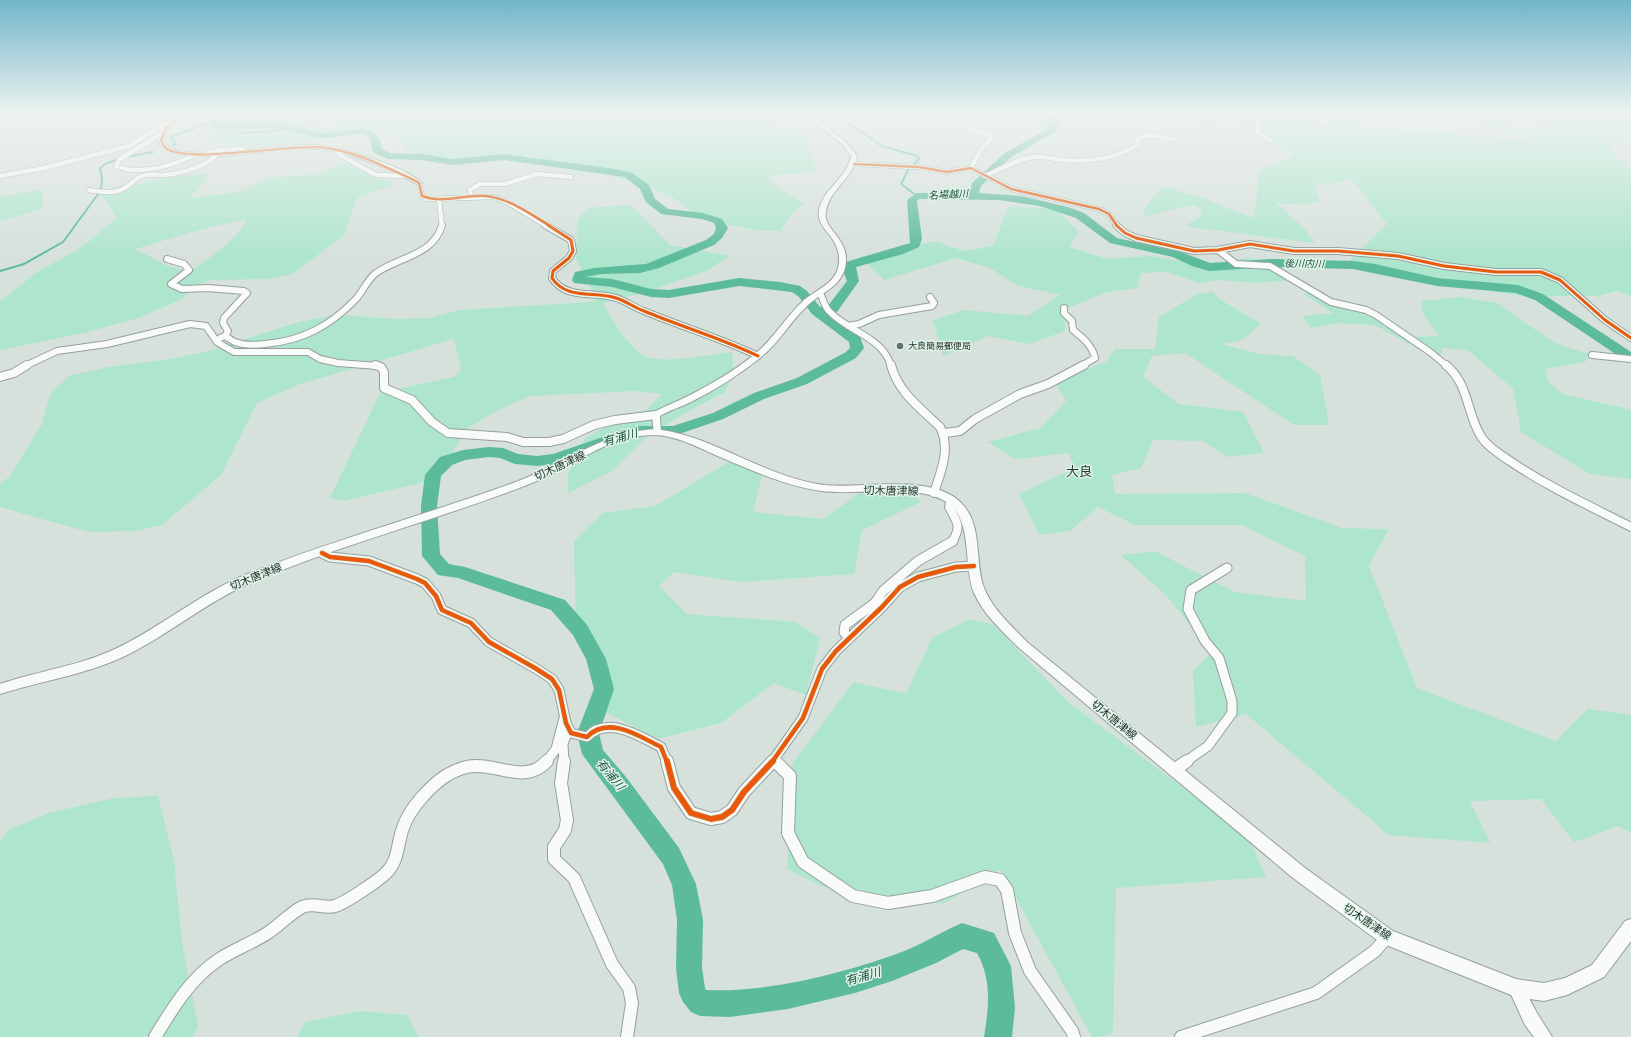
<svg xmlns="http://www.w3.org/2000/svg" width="1631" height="1037" font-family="'Source Sans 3','Noto Sans JP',sans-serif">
<rect width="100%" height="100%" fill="#d6e1dc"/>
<path fill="#aee5cd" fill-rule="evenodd" d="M 230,113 L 318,113 L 316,126 L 339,122 L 347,113 L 777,113 L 778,125 L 802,131 L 815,165 L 814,172 L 774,175 L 768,178 L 778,188 L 804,203 L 793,213 L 780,231 L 756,230 L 719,223 L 701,218 L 672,197 L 648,187 L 598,172 L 548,161 L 533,155 L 460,158 L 433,157 L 407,151 L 390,128 L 384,127 C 350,133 224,162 202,133 L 215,121 Z
M 1031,113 L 1092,113 L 1065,121 L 1061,130 L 1042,135 Z
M 1166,113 L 1286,113 L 1340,119 L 1399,130 L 1439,130 L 1464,135 L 1525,140 L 1527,138 L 1524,135 L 1503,130 L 1397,113 L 1455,113 L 1537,128 L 1543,127 L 1507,113 L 1631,113 L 1631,136 L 1611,143 L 1612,151 L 1631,171 L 1631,296 L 1617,291 L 1598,296 L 1525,296 L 1380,275 L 1353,268 L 1350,260 L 1387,224 L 1351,179 L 1330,184 L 1314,183 L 1319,201 L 1306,205 L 1276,203 L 1303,227 L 1315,243 L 1184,226 L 1202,216 L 1200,209 L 1194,205 L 1176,208 L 1145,217 L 1143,210 L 1162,186 L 1203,198 L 1253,218 C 1258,202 1256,186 1261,170 L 1295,155 L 1236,123 L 1207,127 L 1196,125 Z
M 345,161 L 362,172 L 393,182 L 390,186 L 357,198 L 343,236 L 292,274 L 267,279 L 208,280 L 178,301 L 138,318 L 88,332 L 0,350 L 0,301 L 36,273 L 79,249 L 117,218 L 100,193 L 107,189 L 199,173 L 209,174 C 204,184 196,189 190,198 L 239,192 L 275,177 L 320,174 ZM 247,219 C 235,242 211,257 190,271 L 170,267 L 135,249 L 210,227 Z
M 40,189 L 43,194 L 42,209 L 0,221 L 0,197 Z
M 626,205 L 634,208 L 670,245 L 729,256 L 706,271 L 643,293 L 603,303 C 612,320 627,345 644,356 C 659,365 714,354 732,352 L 734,371 L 725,392 L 696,407 L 647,436 L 612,471 L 568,493 L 568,475 L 585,438 L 610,424 L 647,409 L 663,394 L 634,391 L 531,396 L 496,411 L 467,429 L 442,469 L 428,481 L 344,501 L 330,498 L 380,393 L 454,377 L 461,370 L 454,339 L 300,384 L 257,403 L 221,475 L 162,525 L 135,531 L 88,532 L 0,507 L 0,484 L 10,476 L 42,424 L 50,394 L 69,376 L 108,367 L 171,359 L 208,351 L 302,321 L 338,315 L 396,319 L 431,318 L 460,310 L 591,302 L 596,300 L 576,258 L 577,222 L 587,208 Z
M 1008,207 L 1055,208 L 1079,232 L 1069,247 L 1107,259 L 1150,256 L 1207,265 L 1247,258 L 1275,262 L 1293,280 L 1255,283 L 1221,280 L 1198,283 L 1167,272 L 1141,273 L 1137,288 L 1107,292 L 1065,309 L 1065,331 L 1029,344 L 988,336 L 943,356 L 933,320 L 965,310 L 1028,316 L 1060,295 L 1016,285 L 990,268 L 956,258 L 884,280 L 860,257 L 935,241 L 963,251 L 993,246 Z
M 1309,289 L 1331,305 L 1343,309 L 1368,311 L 1403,337 L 1439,336 L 1423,314 L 1421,301 L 1460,297 L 1498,303 L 1525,323 L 1557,344 L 1589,354 L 1585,362 L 1545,369 L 1549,383 L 1563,394 L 1628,409 L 1631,411 L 1631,479 L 1590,474 L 1521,432 L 1513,389 L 1468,350 L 1442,348 L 1440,361 L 1375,325 L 1338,323 L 1310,328 L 1302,316 L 1333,313 L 1304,294 Z
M 1213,292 L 1219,299 L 1261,324 L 1242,340 L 1222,344 L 1259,354 L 1293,356 L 1320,375 L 1329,425 L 1294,425 L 1185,353 L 1152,356 L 1143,377 L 1179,404 L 1243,412 L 1264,453 L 1228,457 L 1203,441 L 1153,440 L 1141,468 L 1112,475 L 1115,494 L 1245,493 L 1342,528 L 1389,529 L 1369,566 L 1417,688 L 1556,741 L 1588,709 L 1631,715 L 1631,833 L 1619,826 L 1574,842 L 1541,799 L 1470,801 L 1490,843 L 1389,835 L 1246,714 L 1196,727 L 1193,671 L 1212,652 L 1166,595 L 1121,555 L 1155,551 L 1234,592 L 1306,601 L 1305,556 L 1242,525 L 1135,525 L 1098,507 L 1070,531 L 1039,535 L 1019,494 L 1075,468 L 1068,453 L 1015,459 L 988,442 L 1041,428 L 1066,401 L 1054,380 L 1106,362 L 1115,349 L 1155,349 L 1159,317 L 1197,294 Z
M 737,457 L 762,476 L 753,512 L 823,519 L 860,493 L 905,487 L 921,502 L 862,530 L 854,574 L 741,582 L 674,572 L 659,586 L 687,614 L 796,622 L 820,638 L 806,695 L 774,683 L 721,723 L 658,739 L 602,710 L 605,680 L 576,642 L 574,541 L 603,513 L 655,506 Z
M 969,619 L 994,625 L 1067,701 L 1248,836 L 1266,877 L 1116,888 L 1113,1033 L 1100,1037 L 1092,1037 L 1000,869 L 945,903 L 857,903 L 787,869 L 793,763 L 854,682 L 906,694 L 932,638 Z
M 158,796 L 174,861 L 182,943 L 198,1026 L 193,1037 L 0,1037 L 0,842 L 9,830 L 49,813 L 114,798 Z
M 359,1011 L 407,1015 L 418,1037 L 298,1037 L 305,1022 Z"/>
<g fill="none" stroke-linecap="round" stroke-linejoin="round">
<path stroke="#5cbb9a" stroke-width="2" d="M 834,113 L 882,146 L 917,156 L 919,159 L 908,170 L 901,184 L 917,196
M 240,133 L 274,131 L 291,127
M 173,145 L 176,144 L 171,137 L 214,121
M 126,157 L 153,152
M 0,271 L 24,264 L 63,242 L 101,190 L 102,179 L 100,168 L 105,164 L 121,158"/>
<path fill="#5cbb9a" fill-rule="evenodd" d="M 210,113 L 218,113 L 221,123 L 281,122 L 321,133 L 362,129 L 373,131 L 380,140 L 382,149 L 390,153 L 421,154 L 453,159 L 504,154 L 615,169 L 632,173 L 649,185 L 655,199 L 668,209 L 703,213 L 722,219 L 728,228 L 722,238 L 714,245 L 659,268 L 640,273 L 601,274 L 585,277 L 612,279 L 651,289 L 669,290 L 739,278 L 780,282 L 800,286 L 807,291 L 820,307 L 828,306 L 847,281 L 844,273 L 846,262 L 910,243 L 907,200 L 917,193 L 967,193 L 971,189 L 972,183 L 1005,153 L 1047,129 L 1049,125 L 1049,113 L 1057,113 L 1059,125 L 1053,133 L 1011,157 L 981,186 L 979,193 L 1021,196 L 1068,207 L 1084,213 L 1117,238 L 1181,252 L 1210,263 L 1272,259 L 1353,261 L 1375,264 L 1437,278 L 1518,285 L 1543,294 L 1631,352 L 1631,362 L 1626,361 L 1535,300 L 1516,293 L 1437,286 L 1353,269 L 1272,267 L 1209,271 L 1192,266 L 1173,257 L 1110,243 L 1076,218 L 1040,206 L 999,200 L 919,199 L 917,201 L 922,239 L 919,247 L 903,254 L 856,267 L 859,281 L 837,312 L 828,313 L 860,337 L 864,348 L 856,358 L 807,384 L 764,399 L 723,419 L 679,434 L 637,436 L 555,464 L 537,466 L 515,464 L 500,458 L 489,457 L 465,460 L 452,465 L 441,476 L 437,506 L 440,554 L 449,564 L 465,567 L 565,600 L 587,625 L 606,659 L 614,689 L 599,733 L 603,750 L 626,777 L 679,848 L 696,884 L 703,920 L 702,968 L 705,988 L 706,990 C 769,993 849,972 907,950 C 926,942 943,931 962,923 L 994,933 L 1011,966 L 1015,1008 L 1012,1037 L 984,1037 C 989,1007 992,980 977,953 L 963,949 L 936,963 L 892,981 L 855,993 L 788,1009 L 730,1017 L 700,1016 L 691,1012 L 683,1002 L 679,993 L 676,968 L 677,920 L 672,885 L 663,864 L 582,754 L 577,733 L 594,689 L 586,659 L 573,635 L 551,610 L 458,578 L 438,575 L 422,556 L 421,506 L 425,475 L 440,457 L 463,450 L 489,447 L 503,448 L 518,454 L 537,456 L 553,454 L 635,426 L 673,426 L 713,413 L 754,393 L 797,378 L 846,352 L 850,348 L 849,342 L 812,314 L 799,297 L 792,292 L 739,286 L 669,298 L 651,297 L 612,287 L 574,283 L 572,280 L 575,272 L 594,268 L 646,264 L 706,240 L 714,234 L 716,228 L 714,223 L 702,219 L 661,214 L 646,202 L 640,189 L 625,177 L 504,160 L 453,165 L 421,160 L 388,159 L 374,153 C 369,145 373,137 362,134 L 321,138 L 281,128 L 218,129 L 215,128 L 209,121 L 211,119 Z"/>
<defs>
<path id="minor-far4" d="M 254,113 L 264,116 L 277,113
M 949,113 L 954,125 L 987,134 L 992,138 L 982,148 L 971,168
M 162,133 L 119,160 L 116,166 C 141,176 174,165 197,154
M 1272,141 L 1258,133 L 1258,120 L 1292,115 L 1330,121 L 1317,113
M 336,149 L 340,155 L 376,175 L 407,176
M 205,154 L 219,150 L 242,149 L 243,152
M 854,164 L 919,167 L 947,172 L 971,168 L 1011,189 L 1099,209 L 1109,214 L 1117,226
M 0,176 L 44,168 L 129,146 L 166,123 L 169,117 L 181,116
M 985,176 C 1001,169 1017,159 1034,157 C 1044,156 1053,159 1062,160 C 1087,162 1116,159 1137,145 L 1138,138 L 1151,135 L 1175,140
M 419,183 L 422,196 L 427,199 L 494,197 L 508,203 L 547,226
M 89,190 C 102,192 116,195 128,186 C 133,183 136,177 142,176 C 152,173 163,176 173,174 C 188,171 207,166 217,154
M 472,197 L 470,190 L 480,184 L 505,184 L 537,174 L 571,177
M 439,200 L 442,226"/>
<path id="minor-far3" d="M 545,225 L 571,240 L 573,251 L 569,258 L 553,271 L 552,278 C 566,300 594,291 616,298 C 626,301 635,308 644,311 C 682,327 721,338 758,356
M 1116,225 L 1125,233 L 1136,238 L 1194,251 L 1218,250 L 1250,244 L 1294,251 L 1338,251 L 1398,256 L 1444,266 L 1496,272 L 1541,272 L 1560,280 L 1605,320 L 1631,338
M 1218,250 L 1236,264 L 1270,266 L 1331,302 L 1366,310 L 1376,315 L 1430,352 L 1447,366
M 167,259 L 184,264 L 189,270 L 171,284 L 182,289 L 208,288 L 244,291 L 247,293 L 224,318 L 223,323 L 228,331 L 225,336 L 220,338
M 820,293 C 823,299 825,308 830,312 C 849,332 883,337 891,366
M 1064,308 L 1064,313 L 1072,321 L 1073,330 C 1083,338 1092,345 1095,358 L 1081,366
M 848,326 L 859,324 L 879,315 L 932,306 L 934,303 L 930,297
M 225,336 C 229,338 232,341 235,342 C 245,346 256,345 265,344 C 302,341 330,326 356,299 C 363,291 367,280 376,273 C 399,257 434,255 442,225
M 1592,355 L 1631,359
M 25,366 L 57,351 L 107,344 L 190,324 L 206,326 L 217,342 L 234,352 L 308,352 L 320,359 L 338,363 L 378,366"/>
<path id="minor-far2" d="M 375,365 L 381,367 L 384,372 L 384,388 L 412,400 L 432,422 L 448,433 L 507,437 L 523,442 L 549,442 L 563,439 L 594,425 L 615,420 L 656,415
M 891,365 C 898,392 920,408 940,427 C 951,449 941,471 934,493
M 1446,365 C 1470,385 1466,414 1482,438 C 1489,448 1501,455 1510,461 C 1548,487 1590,506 1631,527
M 0,377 L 14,373 L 27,365
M 945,433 L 960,431 L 975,419 L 1020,394 L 1048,384 L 1084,365
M 951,500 L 949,507 C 957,522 962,526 952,542"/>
<path id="minor-far1" d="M 322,553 L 330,557 L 369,561 L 417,579 L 425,583 L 436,596 L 442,610 L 471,623 L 489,642 L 535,668 L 552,679 L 559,690 L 566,723 L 571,733 L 587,737 C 608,715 639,736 661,747 L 667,762
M 849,639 L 844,632 L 845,625 L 875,603 L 883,591 L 918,561 L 953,541
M 774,760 L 776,762
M 546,762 L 556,749 L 564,718
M 564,762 L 563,744 L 568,729
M 772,762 L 803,718 L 822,669 L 836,651 L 882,607 L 900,587 L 918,577 L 956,567 L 974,566
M 1185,762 L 1208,746 L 1232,713 L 1232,701 L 1219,658 L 1205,641 L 1188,609 L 1191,590 L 1227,568"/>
<path id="minor" d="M 564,761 L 561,783 L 567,820 L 565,830 L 554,847 L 554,859 L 574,878 L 612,964 L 629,988 L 632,1003 L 627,1037
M 667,761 L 674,788 L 691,813 L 711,819 L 722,817 L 732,810 L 744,792 L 773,761
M 775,761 L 790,776 L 788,833 L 803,862 L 853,896 L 888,903 L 932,896 L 985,877 L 1000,880 L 1007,890 L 1015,933 L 1030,971 L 1072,1031 L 1074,1037
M 1174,770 L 1187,761
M 155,1037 C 172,1009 190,979 218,960 C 233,950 250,944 266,934 C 279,926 289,914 302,907 C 314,902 324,909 335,906 C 345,903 378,881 386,873 C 399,861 397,843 403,828 C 409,809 430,786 447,775 C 456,770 465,766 475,766 C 500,765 527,784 547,761
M 1181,1037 L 1316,993 L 1375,951 L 1387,937"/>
<path id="tertiary" d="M 181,113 L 187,113 L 167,129 L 164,140 C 165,142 167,146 169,147 C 196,163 277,143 311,145 C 338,146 403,165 422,183 L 417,184 C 387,168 354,153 320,149 C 309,148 297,148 286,149 C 264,151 167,169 158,140 C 155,129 174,118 181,113 Z
M 803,113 L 809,113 L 846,142 L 857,156 C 853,179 829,190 826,211 C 822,231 852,238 845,268 C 840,288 820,293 807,306 C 790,322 779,343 760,358 C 739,375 715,390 691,402 C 681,407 670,410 660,416 L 661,432 L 657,435 L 654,434 L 652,415 L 653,413 C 663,406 675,403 686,397 C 710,385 734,371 755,354 C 773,339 785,318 802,302 C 814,290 833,286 838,268 C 845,237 815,231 819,210 C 823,189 847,178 851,156 L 842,144 Z
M 1516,980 L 1521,983 L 1537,1013 L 1552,1037 L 1534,1037 L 1525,1025 L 1508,988 L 1511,983 Z"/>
<path id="secondary" d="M 655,429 C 712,435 764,477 824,485 C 863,489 937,472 964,506 C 982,528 975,559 983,585 C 991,608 1011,625 1027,642 L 1305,868 L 1393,931 L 1516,979 L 1544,983 L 1565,978 L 1592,965 L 1625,921 L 1631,919 L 1631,941 L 1604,977 L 1567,995 L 1544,1001 L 1516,997 L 1381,943 L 1293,878 L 1019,648 C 1002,631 984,615 974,593 C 963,567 973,522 949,504 C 921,482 856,496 821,491 C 786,486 753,471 720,457 C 699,448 676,435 653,435 C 607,435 568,470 527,485 C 437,520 342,544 253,582 C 207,601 169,635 125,656 C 85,675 41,681 0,694 L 0,684 C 38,671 79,666 115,649 C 160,628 199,594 245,575 C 333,540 425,515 513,483 C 562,465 602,432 655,429 Z"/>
</defs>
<use href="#minor-far4" stroke="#979f9b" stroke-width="5.5"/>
<use href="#minor-far3" stroke="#979f9b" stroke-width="8"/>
<use href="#minor-far2" stroke="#979f9b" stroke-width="10"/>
<use href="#minor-far1" stroke="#979f9b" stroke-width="11"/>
<use href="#minor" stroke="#979f9b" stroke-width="14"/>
<use href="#tertiary" stroke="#979f9b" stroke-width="2"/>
<use href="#secondary" stroke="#979f9b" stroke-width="2"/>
<use href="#minor-far4" stroke="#f9fafa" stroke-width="4.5"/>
<use href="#minor-far3" stroke="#f9fafa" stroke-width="6"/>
<use href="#minor-far2" stroke="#f9fafa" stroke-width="8"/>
<use href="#minor-far1" stroke="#f9fafa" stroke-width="9"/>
<use href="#minor" stroke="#f9fafa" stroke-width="12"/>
<use href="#tertiary" fill="#f9fafa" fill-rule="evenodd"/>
<use href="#secondary" fill="#f9fafa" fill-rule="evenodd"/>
<defs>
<path id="cycleway-far3" d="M 184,113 L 166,128 L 161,140 C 162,142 164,146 166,148 C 186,164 286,145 317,147 C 351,149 383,166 414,180 L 419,183 L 422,196 C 444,204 464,194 486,196 C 508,198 531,214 550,226
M 854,164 L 919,167 L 947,172 L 971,168 L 1011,189 L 1099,209 L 1109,214 L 1117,226"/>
<path id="cycleway-far2" d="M 548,225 L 571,240 L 573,251 L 569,258 L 553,271 L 552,278 C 566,300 594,291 616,298 C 626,301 635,308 644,311 C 682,327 721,338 758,356
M 1116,225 L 1125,233 L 1136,238 L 1194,251 L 1218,250 L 1250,244 L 1294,251 L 1338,251 L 1398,256 L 1444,266 L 1496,272 L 1541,272 L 1560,280 L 1605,320 L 1631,338"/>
<path id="cycleway-far1" d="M 322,553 L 330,557 L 369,561 L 417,579 L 425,583 L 436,596 L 442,610 L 471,623 L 489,642 L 535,668 L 552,679 L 559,690 L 566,723 L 571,733 L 587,737 C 608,715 639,736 661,747 L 667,762
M 772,762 L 803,718 L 822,669 L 836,651 L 882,607 L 900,587 L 918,577 L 956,567 L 974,566"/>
<path id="cycleway" d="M 667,761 L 674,788 L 691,813 L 711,819 L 722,817 L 732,810 L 744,792 L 773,761"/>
</defs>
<use href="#cycleway-far3" stroke="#def4e9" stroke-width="4"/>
<use href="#cycleway-far2" stroke="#def4e9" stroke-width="5"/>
<use href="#cycleway-far1" stroke="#def4e9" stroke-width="7"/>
<use href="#cycleway" stroke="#def4e9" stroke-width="8"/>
<use href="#cycleway-far3" stroke="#e8590c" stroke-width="2.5"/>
<use href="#cycleway-far2" stroke="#e8590c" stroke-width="3"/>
<use href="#cycleway-far1" stroke="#e8590c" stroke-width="4.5"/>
<use href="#cycleway" stroke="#e8590c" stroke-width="6"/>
</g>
<linearGradient id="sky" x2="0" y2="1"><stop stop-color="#70b7c9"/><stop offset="0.44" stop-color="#edf2ef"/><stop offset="1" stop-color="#edf2ef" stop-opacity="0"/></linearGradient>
<rect width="1631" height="258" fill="url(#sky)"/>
<circle fill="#666f6a" stroke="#def4e9" stroke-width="1.5" cx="900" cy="346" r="4"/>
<g text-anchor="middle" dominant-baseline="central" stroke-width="3" stroke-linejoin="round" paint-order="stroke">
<g font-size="9" fill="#29312d" stroke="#def4e9" text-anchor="start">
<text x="908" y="346">大良簡易郵便局</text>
</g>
<g font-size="10" font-style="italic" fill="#235440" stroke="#def4e9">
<text transform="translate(948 195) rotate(-3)">名場越川</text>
<text transform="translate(1304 264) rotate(1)">後川内川</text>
</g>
<g font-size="11" fill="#29312d" stroke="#def4e9">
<text transform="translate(560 466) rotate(-25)">切木唐津線</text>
<text transform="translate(891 491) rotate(1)">切木唐津線</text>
<text transform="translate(256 577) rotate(-22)">切木唐津線</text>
<text transform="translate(1114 720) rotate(39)">切木唐津線</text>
<text transform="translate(1367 922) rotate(34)">切木唐津線</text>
</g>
<g font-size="12" font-style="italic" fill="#235440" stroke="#def4e9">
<text transform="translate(620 438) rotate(-16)">有浦川</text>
<text transform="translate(610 775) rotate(50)">有浦川</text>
<text transform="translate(863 977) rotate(-16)">有浦川</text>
</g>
<g font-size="13" fill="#2a3b33" stroke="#def4e9">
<text x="1079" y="472">大良</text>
</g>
</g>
</svg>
